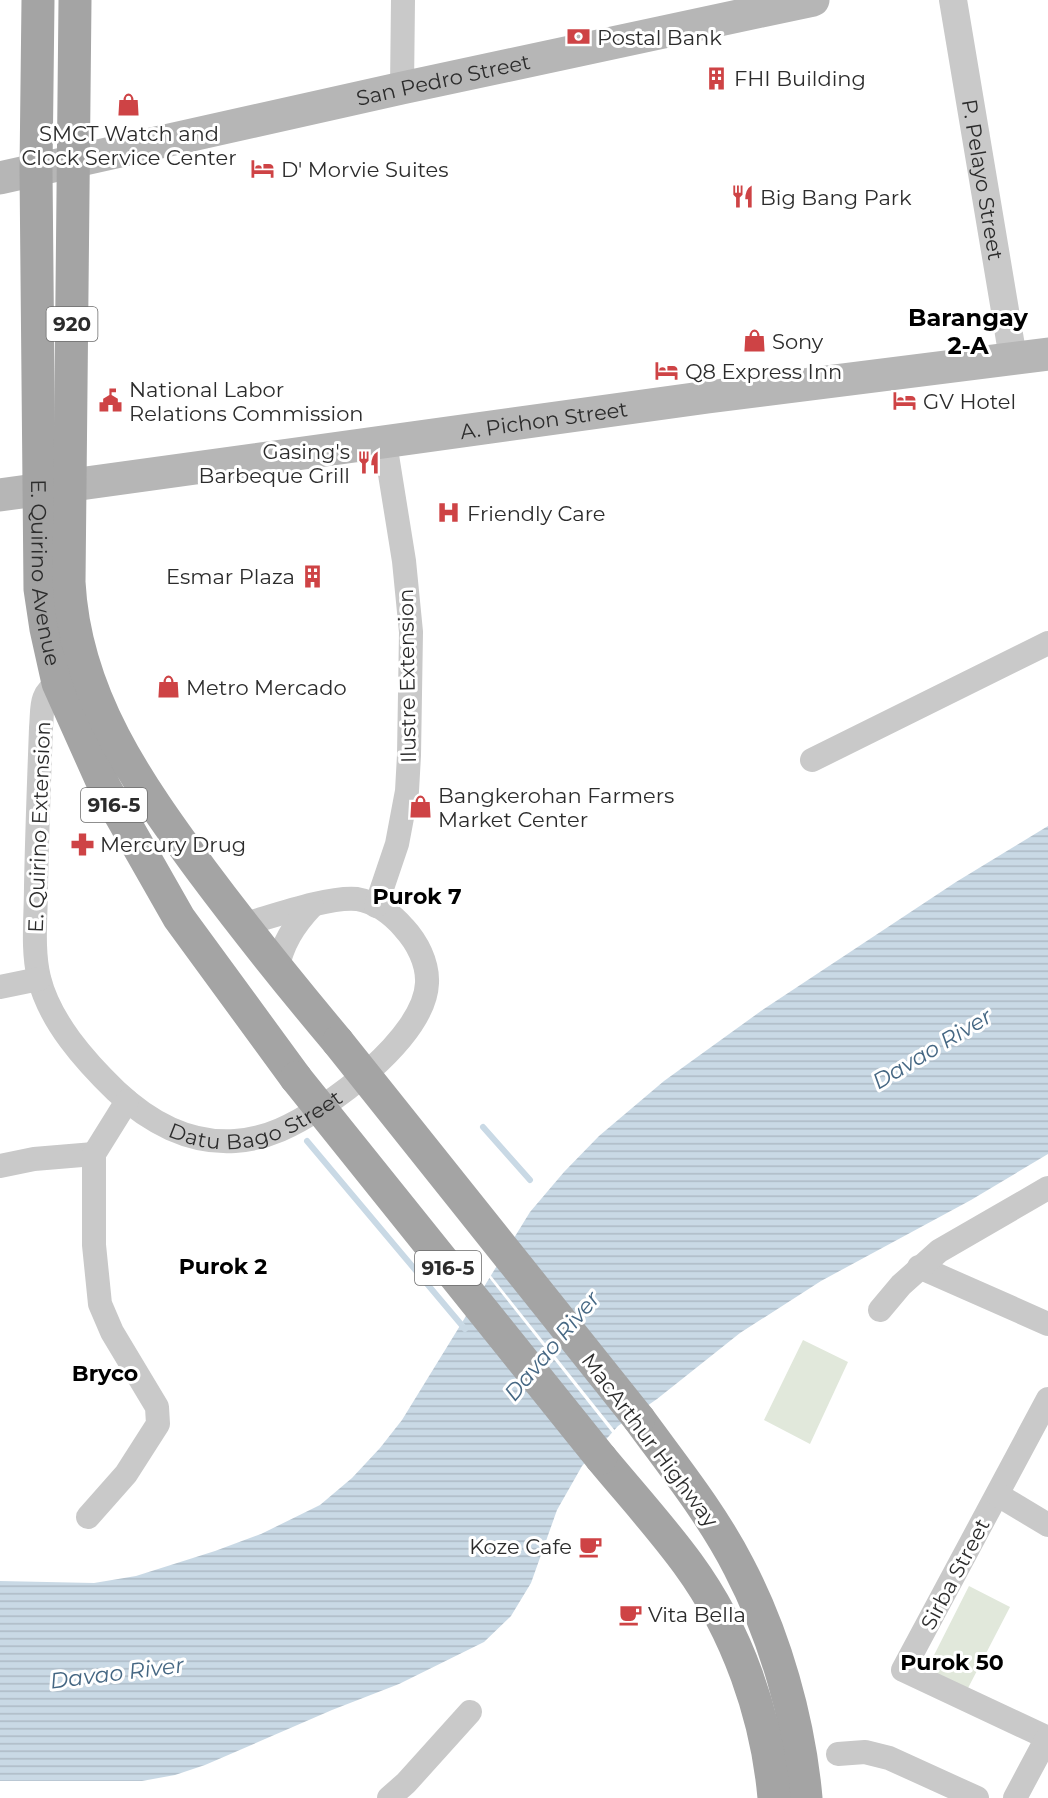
<svg xmlns="http://www.w3.org/2000/svg" width="1048" height="1798" font-family="Montserrat,sans-serif">
<defs>
<pattern id="water-rules" width="6" height="5" patternUnits="userSpaceOnUse" patternTransform="scale(1.5)"><rect width="6" height="5" fill="#c9d9e5"/><path d="M0 2.5h6" fill="none" stroke="#adbac5"/></pattern>
</defs>
<rect width="100%" height="100%" fill="#fff"/>
<path fill="#e1e8db" d="M 803,1340 L 848,1362 L 810,1444 L 764,1420 Z
M 969,1586 L 1010,1607 L 967,1690 L 927,1669 Z"/>
<path fill="url(#water-rules)" d="M 1048,826 L 1048,1154 L 971,1200 L 821,1281 L 740,1333 L 657,1399 L 618,1426 L 582,1466 L 557,1510 L 531,1583 L 511,1616 L 484,1642 L 399,1684 L 332,1710 L 205,1765 L 175,1775 L 142,1781 L 0,1781 L 0,1581 L 94,1583 L 136,1576 L 215,1551 L 261,1534 L 320,1505 L 352,1478 L 380,1448 L 402,1420 L 530,1212 L 564,1172 L 599,1136 L 664,1081 L 761,1011 L 956,882 Z"/>
<path fill="#fff" d="M 488,1272 L 616,1432 L 614,1435 L 487,1275 Z"/>
<g fill="none" stroke-linecap="round" stroke-linejoin="round">
<path stroke="#c9d9e5" stroke-width="6" d="M 483,1127 L 530,1180
M 307,1141 L 465,1329"/>
<g stroke="#c9c9c9" stroke-width="24">
<path d="M 402,88 L 403,0"/>
<path id="s1" d="M 58,683 C 39,695 43,707 41,728 C 39,781 37,833 36,886 C 36,917 32,949 39,978 C 50,1022 85,1061 116,1091 C 149,1122 190,1144 235,1141 C 251,1140 266,1136 280,1130 C 327,1110 425,1038 427,983 C 428,963 417,942 404,928 C 392,914 375,902 357,899 C 329,896 271,917 242,925"/>
<path d="M 812,760 L 1048,643"/>
<path d="M 376,906 L 397,844 L 407,791 L 409,755 L 411,632 L 404,561 L 385,443"/>
<path d="M 277,970 C 282,944 294,925 312,906"/>
<path d="M 0,987 L 39,979"/>
<path d="M 0,1166 L 34,1159 L 94,1154"/>
<path d="M 919,1267 L 1048,1324"/>
<path d="M 880,1310 L 901,1285 L 939,1251 L 1048,1188"/>
<path d="M 1048,1399 L 903,1670 L 1048,1738"/>
<path d="M 998,1495 L 1048,1525"/>
<path d="M 88,1517 L 126,1474 L 158,1424 L 157,1407 L 112,1332 L 100,1304 L 94,1245 L 94,1154 L 127,1101"/>
<path d="M 838,1754 L 865,1752 L 889,1758 L 977,1798"/>
<path d="M 389,1798 L 406,1783 L 470,1712"/>
<path d="M 1015,1798 L 1047,1738"/>
</g>
<path stroke="#c9c9c9" stroke-width="28" id="s2" d="M 953,0 L 1013,358"/>
<g stroke="#b6b6b6" stroke-width="33">
<path id="s3" d="M 0,178 L 402,88 L 813,0"/>
<path id="s4" d="M 0,495 L 708,397 L 1048,354"/>
</g>
<g stroke="#a4a4a4" stroke-width="33">
<path id="s5" d="M 38,0 L 36,170 L 40,589 L 46,629 L 58,683 L 105,788 L 179,918 L 296,1078"/>
<path d="M 75,0 L 69,582 C 75,695 138,784 202,871 C 246,930 291,986 338,1042"/>
<path d="M 639,1419 C 674,1467 712,1514 739,1567 C 775,1636 799,1720 806,1798"/>
<path d="M 601,1458 C 630,1493 661,1527 688,1564 C 737,1631 767,1716 774,1798"/>
</g>
<path stroke="#a4a4a4" stroke-width="33" d="M 338,1042 L 639,1419
M 296,1078 L 601,1458"/>
</g>
<defs>
<symbol id="bank-bare" viewBox="-9 -9 18 18"><path d="M-6-4H6V4H-6ZM0-2.3a2.3 2.3 0 1 0 0 4.6a2.3 2.3 0 1 0 0-4.6Z" fill="#ce4345" stroke="#fff" stroke-width="2.5" paint-order="stroke"/></symbol>
<symbol id="building-bare" viewBox="-9 -9 18 18"><path d="M-4-6H4V6H1V3H-1V6H-4ZM-2.5-4.3h1.7v1.8h-1.7ZM.8-4.3h1.7v1.8H.8ZM-2.5-1h1.7V.8h-1.7ZM.8-1h1.7V.8H.8Z" fill="#ce4345" stroke="#fff" stroke-width="2.5" paint-order="stroke"/></symbol>
<symbol id="shop-bare" viewBox="-9 -9 18 18"><path d="M-5-2.5h2.3a2.7 3.5 0 0 1 5.4 0H5L5.5 6h-11ZM-1.5-2.5h3a1.5 2.3 0 0 0-3 0Z" fill="#ce4345" stroke="#fff" stroke-width="2.5" paint-order="stroke"/></symbol>
<symbol id="hotel-bare" viewBox="-9 -9 18 18"><path d="M-6-4.5h1.5V1H6V5H4.5V3h-9V5H-6ZM-4 0a1.8 1.8 0 1 1 3.6 0ZM.5 0V-2.5h3Q6-2.5 6 0Z" fill="#ce4345" stroke="#fff" stroke-width="2.5" paint-order="stroke"/></symbol>
<symbol id="restaurant-bare" viewBox="-9 -9 18 18"><path d="M-5-6h1v4h1v-4h1v4h1v-4h1v5L-1.5 .5V6h-2V.5L-5-1ZM5-6V6H3V1.5H1.5Q1.5-4 5-6Z" fill="#ce4345" stroke="#fff" stroke-width="2.5" paint-order="stroke"/></symbol>
<symbol id="civic-bare" viewBox="-9 -9 18 18"><path d="M-.6-6.5H3V-4.5H.6V-3L4-1V1h2V6H-6V1h2V-1L-.6-3ZM-1.2 2.5V6h2.4V2.5Z" fill="#ce4345" stroke="#fff" stroke-width="2.5" paint-order="stroke"/></symbol>
<symbol id="hospital-bare" viewBox="-9 -9 18 18"><path d="M-5-5h3v3.5h4V-5h3V5h-3V1.5h-4V5h-3Z" fill="#ce4345" stroke="#fff" stroke-width="2.5" paint-order="stroke"/></symbol>
<symbol id="pharmacy-bare" viewBox="-9 -9 18 18"><path d="M-2-6h4v4h4v4h-4v4h-4v-4h-4v-4h4Z" fill="#ce4345" stroke="#fff" stroke-width="2.5" paint-order="stroke"/></symbol>
<symbol id="cafe-bare" viewBox="-9 -9 18 18"><path d="M-5.5-4.5H6V0H3Q3 3.5 0 3.5H-2.5Q-5.5 3.5-5.5 0ZM3-3.2v2h1.7v-2ZM-6 4.5H4V6H-6Z" fill="#ce4345" stroke="#fff" stroke-width="2.5" paint-order="stroke"/></symbol>
</defs>
<g fill-rule="evenodd">
<use href="#bank-bare" x="562" y="20" width="33" height="33"/>
<use href="#building-bare" x="700" y="62" width="33" height="33"/>
<use href="#shop-bare" x="112" y="88" width="33" height="33"/>
<use href="#hotel-bare" x="246" y="152" width="33" height="33"/>
<use href="#restaurant-bare" x="726" y="180" width="33" height="33"/>
<use href="#shop-bare" x="738" y="324" width="33" height="33"/>
<use href="#hotel-bare" x="650" y="354" width="33" height="33"/>
<use href="#civic-bare" x="94" y="384" width="33" height="33"/>
<use href="#hotel-bare" x="888" y="384" width="33" height="33"/>
<use href="#restaurant-bare" x="352" y="446" width="33" height="33"/>
<use href="#hospital-bare" x="432" y="496" width="33" height="33"/>
<use href="#building-bare" x="296" y="560" width="33" height="33"/>
<use href="#shop-bare" x="152" y="670" width="33" height="33"/>
<use href="#shop-bare" x="404" y="790" width="33" height="33"/>
<use href="#pharmacy-bare" x="66" y="828" width="33" height="33"/>
<use href="#cafe-bare" x="574" y="1530" width="33" height="33"/>
<use href="#cafe-bare" x="614" y="1598" width="33" height="33"/>
</g>
<g text-anchor="middle" dominant-baseline="central" stroke-width="6" stroke-linejoin="round" paint-order="stroke">
<g fill="#fff" stroke="#6b6b6b" stroke-width="1.5">
<rect x="46.5" y="307" width="51" height="34" rx="4.5"/>
<rect x="81" y="788" width="66" height="34" rx="4.5"/>
<rect x="415" y="1251" width="66" height="34" rx="4.5"/>
</g>
<g font-size="20" font-weight="bold" fill="#2c2c2c">
<text x="72" y="324">920</text>
<text x="114" y="805">916-5</text>
<text x="448" y="1268">916-5</text>
</g>
<g font-size="21" fill="#2c2c2c" stroke="#fff" text-anchor="start">
<text x="597" y="37">Postal Bank</text>
<text x="734" y="78">FHI Building</text>
<text x="129" y="133" text-anchor="middle">SMCT Watch and<tspan x="129" dy="24">Clock Service Center</tspan></text>
<text x="281" y="169">D' Morvie Suites</text>
<text x="760" y="197">Big Bang Park</text>
<text x="772" y="341">Sony</text>
<text x="685" y="371">Q8 Express Inn</text>
<text x="129" y="389">National Labor<tspan x="129" dy="24">Relations Commission</tspan></text>
<text x="923" y="401">GV Hotel</text>
<text x="350" y="451" text-anchor="end">Gasing's<tspan x="350" dy="24">Barbeque Grill</tspan></text>
<text x="467" y="513">Friendly Care</text>
<text x="295" y="576" text-anchor="end">Esmar Plaza</text>
<text x="186" y="687">Metro Mercado</text>
<text x="438" y="795">Bangkerohan Farmers<tspan x="438" dy="24">Market Center</tspan></text>
<text x="100" y="844">Mercury Drug</text>
<text x="572" y="1546" text-anchor="end">Koze Cafe</text>
<text x="648" y="1614">Vita Bella</text>
</g>
<g font-size="21" fill="#2c2c2c" stroke="#fff">
<text stroke="none"><textPath href="#s3" startOffset="454">San Pedro Street</textPath></text>
<text stroke="none"><textPath href="#s2" startOffset="182">P. Pelayo Street</textPath></text>
<text stroke="none"><textPath href="#s4" startOffset="549">A. Pichon Street</textPath></text>
<text stroke="none"><textPath href="#s5" startOffset="573">E. Quirino Avenue</textPath></text>
<text transform="translate(407 676) rotate(-91)">Ilustre Extension</text>
<text transform="translate(39 827) rotate(-88)">E. Quirino Extension</text>
<text stroke="none"><textPath href="#s1" startOffset="597">Datu Bago Street</textPath></text>
<text transform="translate(650 1440) rotate(53)">MacArthur Highway</text>
<text transform="translate(955 1574) rotate(-62)">Sirba Street</text>
</g>
<g font-size="22" font-weight="bold" fill="#000" stroke="#fff">
<text x="417" y="896">Purok 7</text>
<text x="223" y="1266">Purok 2</text>
<text x="105" y="1373">Bryco</text>
<text x="952" y="1662">Purok 50</text>
</g>
<g font-size="22" font-style="italic" fill="#456783" stroke="#fff">
<text transform="translate(932 1049) rotate(-31)">Davao River</text>
<text transform="translate(552 1346) rotate(-50)">Davao River</text>
<text transform="translate(117 1673) rotate(-7)">Davao River</text>
</g>
<g font-size="24" font-weight="bold" fill="#000" stroke="#fff">
<text x="968" y="317">Barangay<tspan x="968" dy="28">2-A</tspan></text>
</g>
</g>
</svg>
